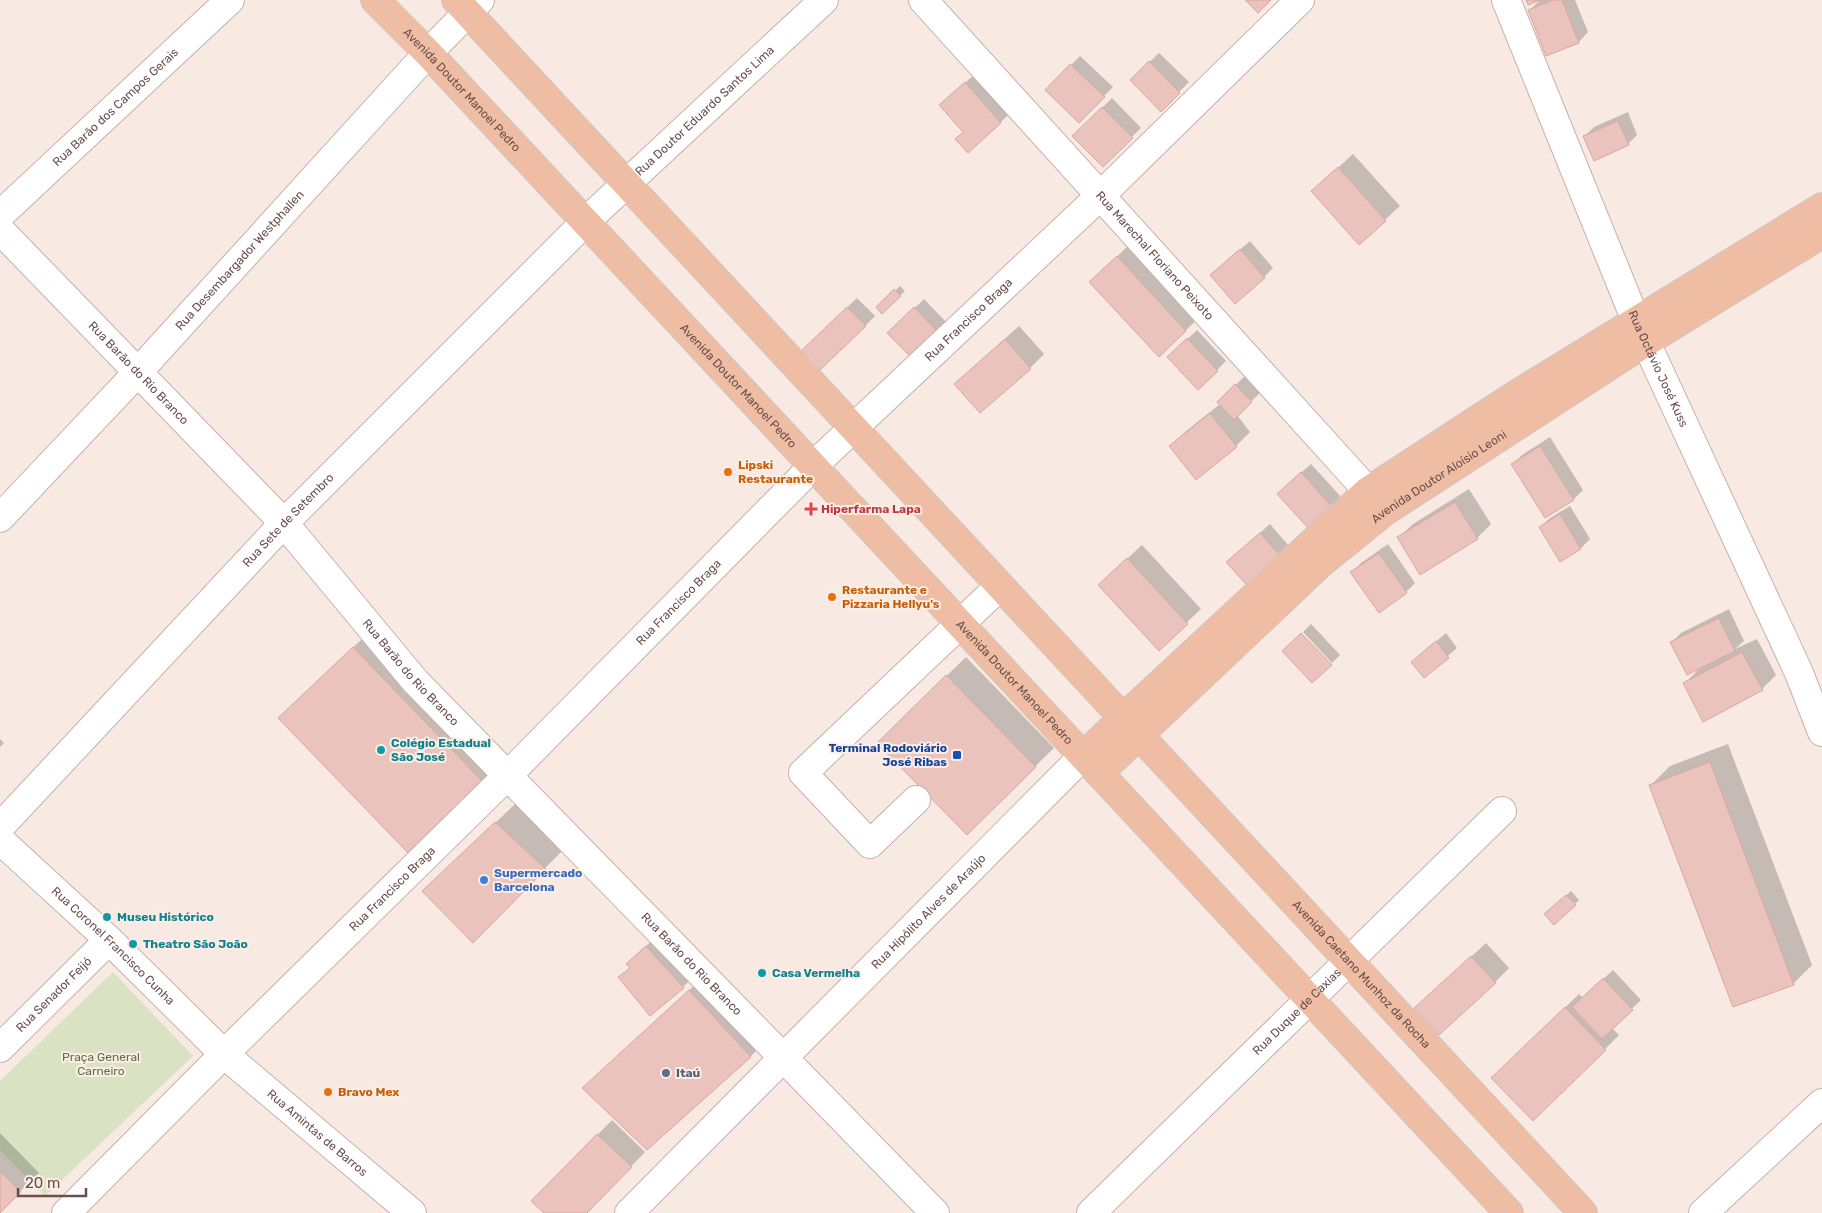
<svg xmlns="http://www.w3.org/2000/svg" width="1822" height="1213" font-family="Rubik,sans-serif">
<rect width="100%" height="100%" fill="#f8e9e2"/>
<path fill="#d9e3c3" d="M 113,972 L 193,1056 L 45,1196 L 0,1150 L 0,1081 Z"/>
<path fill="#0003" d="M 1540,0 L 1575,0 L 1588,32 L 1579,42 L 1547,54 L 1530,10 Z
M 1159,53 L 1189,82 L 1161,110 L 1131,80 Z
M 1080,56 L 1113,87 L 1079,121 L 1047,90 Z
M 975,74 L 1010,113 L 1000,123 L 964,131 L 950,96 Z
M 1112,98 L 1141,128 L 1103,165 L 1074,136 Z
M 1628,112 L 1637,135 L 1628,144 L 1585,136 L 1594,127 Z
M 1353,154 L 1400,206 L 1359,244 L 1313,191 Z
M 1250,241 L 1273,268 L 1264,277 L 1221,266 Z
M 1131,243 L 1200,317 L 1159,355 L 1105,268 Z
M 900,286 L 905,291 L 882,312 L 878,307 Z
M 857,298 L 875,316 L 865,326 L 811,342 Z
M 924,299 L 946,322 L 912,356 L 889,333 Z
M 1019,326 L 1044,354 L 1030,368 L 970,370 Z
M 1197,330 L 1226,361 L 1217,370 L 1178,348 Z
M 1245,376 L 1261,392 L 1237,415 L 1250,432 L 1236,446 L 1171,446 L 1185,432 L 1220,404 L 1218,402 Z
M 1550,437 L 1583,490 L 1574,499 L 1545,517 L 1513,464 L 1522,455 Z
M 1311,464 L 1342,498 L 1309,528 L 1288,484 Z
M 1469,489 L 1491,524 L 1477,538 L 1398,538 L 1413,524 Z
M 1570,506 L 1590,539 L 1581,548 L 1540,527 L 1550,518 Z
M 1270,524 L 1294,552 L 1228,562 L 1237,553 Z
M 1388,544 L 1415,583 L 1406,592 L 1352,572 L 1361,563 Z
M 1142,545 L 1201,609 L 1159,649 L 1114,571 Z
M 1729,609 L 1744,641 L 1735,649 L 1757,639 L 1776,675 L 1762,689 L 1684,684 L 1701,667 L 1672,642 L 1681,633 Z
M 1311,624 L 1340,655 L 1332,663 L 1303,632 Z
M 1446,633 L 1457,648 L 1424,676 L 1412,662 Z
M 363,638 L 492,773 L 483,782 L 289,709 Z
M 966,657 L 1054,748 L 967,833 L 897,724 Z
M 0,739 L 4,743 L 0,747 Z
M 1728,744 L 1812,965 L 1793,984 L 1651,785 L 1670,766 Z
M 515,804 L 563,850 L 473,941 L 443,873 Z
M 1571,891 L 1579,900 L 1554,923 L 1546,914 Z
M 660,933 L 697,973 L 683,987 L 620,977 L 630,967 L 627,964 Z
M 1486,943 L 1509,968 L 1495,982 L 1416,1008 Z
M 1613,970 L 1641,1000 L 1612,1028 L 1619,1035 L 1605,1049 L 1507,1064 L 1579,994 L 1583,998 Z
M 709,972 L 769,1038 L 750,1057 L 583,1088 Z
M 612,1120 L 645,1152 L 586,1213 L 546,1213 L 533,1201 Z
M 0,1133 L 39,1173 L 0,1211 Z"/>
<path fill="#eac3bd" stroke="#daa6a0" d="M 1245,0 L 1271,0 L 1258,13 Z
M 1526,0 L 1540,0 L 1528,5 Z
M 1553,0 L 1562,0 L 1579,43 L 1546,56 L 1528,10 Z
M 1149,61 L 1180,93 L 1161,112 L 1130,80 Z
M 1070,64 L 1105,97 L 1079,123 L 1045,90 Z
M 965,82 L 1001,123 L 968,153 L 955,139 L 963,132 L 939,105 Z
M 1102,107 L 1133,138 L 1103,167 L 1072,136 Z
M 1618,121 L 1629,145 L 1594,161 L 1583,136 Z
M 1338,167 L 1386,221 L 1359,245 L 1311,191 Z
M 1240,249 L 1265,278 L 1235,304 L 1210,275 Z
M 1117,256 L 1186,331 L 1159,357 L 1089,282 Z
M 894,289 L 901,296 L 882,314 L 876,307 Z
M 847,307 L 866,326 L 819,371 L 800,352 Z
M 914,307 L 938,332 L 912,358 L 887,333 Z
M 1187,338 L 1218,371 L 1198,390 L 1167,357 Z
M 1005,339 L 1031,369 L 980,413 L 954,384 Z
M 1235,384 L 1252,402 L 1234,420 L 1217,402 Z
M 1210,413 L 1237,447 L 1196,480 L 1169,446 Z
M 1540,446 L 1574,500 L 1545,518 L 1511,464 Z
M 1301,472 L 1333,508 L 1309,529 L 1277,494 Z
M 1455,502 L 1478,539 L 1420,575 L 1397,537 Z
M 1560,514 L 1581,549 L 1560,562 L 1539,527 Z
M 1260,533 L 1286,562 L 1253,592 L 1226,562 Z
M 1379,553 L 1407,593 L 1379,613 L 1350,572 Z
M 1127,558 L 1188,624 L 1159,651 L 1098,585 Z
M 1719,618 L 1735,651 L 1687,675 L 1670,642 Z
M 1301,633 L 1332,665 L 1312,683 L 1282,651 Z
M 1436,641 L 1449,658 L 1424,678 L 1411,662 Z
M 353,647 L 484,783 L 409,854 L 278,718 Z
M 1742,652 L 1763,690 L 1703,722 L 1683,683 Z
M 946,675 L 1036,767 L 967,835 L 877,743 Z
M 1710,762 L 1794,985 L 1733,1007 L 1649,785 Z
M 495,822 L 546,869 L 473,943 L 422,891 Z
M 1566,895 L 1576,905 L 1554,925 L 1544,914 Z
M 646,946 L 684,988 L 650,1016 L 618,977 L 630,968 L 626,964 Z
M 1471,956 L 1496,983 L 1439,1035 L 1414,1008 Z
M 1603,978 L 1633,1010 L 1602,1039 L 1572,1007 Z
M 689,990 L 751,1057 L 647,1150 L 582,1088 Z
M 1565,1007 L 1606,1050 L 1533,1121 L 1491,1078 Z
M 597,1134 L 632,1167 L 587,1213 L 544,1213 L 531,1201 Z
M 0,1171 L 21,1192 L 0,1213 Z"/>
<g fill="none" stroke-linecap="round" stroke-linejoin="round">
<defs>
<g id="minor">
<path id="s1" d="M 923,0 L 1368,491 L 1382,509"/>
<path id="s2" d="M 1506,0 L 1636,321 L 1799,673 L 1822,732"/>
<path id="s3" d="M 0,215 L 230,0"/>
<path id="s4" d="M 0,230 L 284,523 L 415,681 L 935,1213"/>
<path id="s5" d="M 0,518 L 138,372 L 428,53 L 480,0"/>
<path d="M 916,800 L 870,844 L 803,773 L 1000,586"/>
<path id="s6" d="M 0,827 L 284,523 L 585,222 L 824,0"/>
<path id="s7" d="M 0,840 L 109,940 L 224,1054 L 412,1213"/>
<path id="s8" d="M 0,1048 L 109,940"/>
<path id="s9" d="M 66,1213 L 224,1054 L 507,776 L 813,466 L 1100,196 L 1300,0"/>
<path id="s10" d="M 629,1213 L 1083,756"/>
<path id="s11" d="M 1091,1213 L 1502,811"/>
<path d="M 1703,1213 L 1822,1103"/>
</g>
<g id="major">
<path id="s12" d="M 375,0 L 428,53 L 1509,1213"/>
<path id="s13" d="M 456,0 L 1583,1213"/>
<path d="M 1083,756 L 1123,718 L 1368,491 L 1512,397 L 1822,207"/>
<path id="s14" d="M 1099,773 L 1321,563 L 1384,512 L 1646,342 L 1822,234"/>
</g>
</defs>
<use href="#minor" stroke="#c7b0ab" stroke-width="30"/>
<use href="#major" stroke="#d0c7c6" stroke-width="30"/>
<use href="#minor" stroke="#fff" stroke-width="28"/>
<use href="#major" stroke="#efbda3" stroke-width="28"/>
</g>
<g fill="#e8710a" stroke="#fceee7" stroke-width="2">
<circle cx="728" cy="472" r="5"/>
<circle cx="832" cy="597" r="5"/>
<circle cx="328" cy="1092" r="5"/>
</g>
<path fill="#e0444e" stroke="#fceee7" stroke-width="2" d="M808.5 501.5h5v5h5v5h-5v5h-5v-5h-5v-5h5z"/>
<g fill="#0f9aa8" stroke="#fceee7" stroke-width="2">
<circle cx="381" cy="750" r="5"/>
<circle cx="107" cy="917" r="5"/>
<circle cx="133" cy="944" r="5"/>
<circle cx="762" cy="973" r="5"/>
</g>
<rect fill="#1a4fb4" stroke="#fceee7" stroke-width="2" x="952" y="750" width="10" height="10" rx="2.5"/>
<circle fill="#3f7fe0" stroke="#fceee7" stroke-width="2" cx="484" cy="880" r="5"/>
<circle fill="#5c6f8a" stroke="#fceee7" stroke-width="2" cx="666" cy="1073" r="5"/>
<g text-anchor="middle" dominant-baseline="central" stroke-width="4" stroke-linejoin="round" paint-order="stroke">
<g font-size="12" fill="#6c4f4c" stroke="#fceee7">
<text stroke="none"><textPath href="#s12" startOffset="125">Avenida Doutor Manoel Pedro</textPath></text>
<text stroke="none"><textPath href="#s3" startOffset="158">Rua Barão dos Campos Gerais</textPath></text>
<text stroke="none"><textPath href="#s6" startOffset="1005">Rua Doutor Eduardo Santos Lima</textPath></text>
<text stroke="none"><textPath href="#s1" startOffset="345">Rua Marechal Floriano Peixoto</textPath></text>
<text stroke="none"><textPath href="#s5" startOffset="352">Rua Desembargador Westphallen</textPath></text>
<text stroke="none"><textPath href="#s9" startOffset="1270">Rua Francisco Braga</textPath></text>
<text stroke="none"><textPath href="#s2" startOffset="399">Rua Octávio José Kuss</textPath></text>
<text stroke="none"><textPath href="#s4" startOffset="199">Rua Barão do Rio Branco</textPath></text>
<text stroke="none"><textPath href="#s12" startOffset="530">Avenida Doutor Manoel Pedro</textPath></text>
<text stroke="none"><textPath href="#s14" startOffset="452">Avenida Doutor Aloísio Leoni</textPath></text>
<text stroke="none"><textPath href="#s6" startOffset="421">Rua Sete de Setembro</textPath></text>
<text stroke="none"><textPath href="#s9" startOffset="865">Rua Francisco Braga</textPath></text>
<text stroke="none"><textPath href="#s4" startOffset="604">Rua Barão do Rio Branco</textPath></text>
<text stroke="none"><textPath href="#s12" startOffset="935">Avenida Doutor Manoel Pedro</textPath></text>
<text stroke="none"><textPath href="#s9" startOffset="460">Rua Francisco Braga</textPath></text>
<text stroke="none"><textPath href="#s10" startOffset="425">Rua Hipólito Alves de Araújo</textPath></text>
<text stroke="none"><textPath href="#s7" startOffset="155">Rua Coronel Francisco Cunha</textPath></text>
<text stroke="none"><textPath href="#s4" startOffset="1009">Rua Barão do Rio Branco</textPath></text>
<text stroke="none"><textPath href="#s13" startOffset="1330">Avenida Caetano Munhoz da Rocha</textPath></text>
<text stroke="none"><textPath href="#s8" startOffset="76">Rua Senador Feijó</textPath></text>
<text stroke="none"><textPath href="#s11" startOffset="288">Rua Duque de Caxias</textPath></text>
<text stroke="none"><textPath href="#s7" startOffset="432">Rua Amintas de Barros</textPath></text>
</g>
<g font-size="12" font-weight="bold" fill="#c56008" stroke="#fceee7" text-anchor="start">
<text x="738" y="465">Lipski<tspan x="738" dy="14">Restaurante</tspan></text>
<text x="842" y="590">Restaurante e<tspan x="842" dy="14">Pizzaria Hellyu's</tspan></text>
<text x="338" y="1092">Bravo Mex</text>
</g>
<g font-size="12" font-weight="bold" fill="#be3a42" stroke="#fceee7" text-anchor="start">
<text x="821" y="509">Hiperfarma Lapa</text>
</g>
<g font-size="12" font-weight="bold" fill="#0d838f" stroke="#fceee7" text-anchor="start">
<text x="391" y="743">Colégio Estadual<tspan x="391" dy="14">São José</tspan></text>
<text x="117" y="917">Museu Histórico</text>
<text x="143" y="944">Theatro São João</text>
<text x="772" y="973">Casa Vermelha</text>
</g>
<g font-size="12" font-weight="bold" fill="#164399" stroke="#fceee7" text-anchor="end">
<text x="947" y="748">Terminal Rodoviário<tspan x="947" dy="14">José Ribas</tspan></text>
</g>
<g font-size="12" font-weight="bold" fill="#366cbe" stroke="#fceee7" text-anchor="start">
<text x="494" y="873">Supermercado<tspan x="494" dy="14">Barcelona</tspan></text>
</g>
<g font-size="12" fill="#5e7046" stroke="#fceee7">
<text x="101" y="1057">Praça General<tspan x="101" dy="14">Carneiro</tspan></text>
</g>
<g font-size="12" font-weight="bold" fill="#4e5e75" stroke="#fceee7" text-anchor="start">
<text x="676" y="1073">Itaú</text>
</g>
</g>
<path d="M18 1188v8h68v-8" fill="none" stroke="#6c4f4c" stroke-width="2.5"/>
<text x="25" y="1188" font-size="15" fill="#6c4f4c" stroke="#fceee7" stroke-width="4" paint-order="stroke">20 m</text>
</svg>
